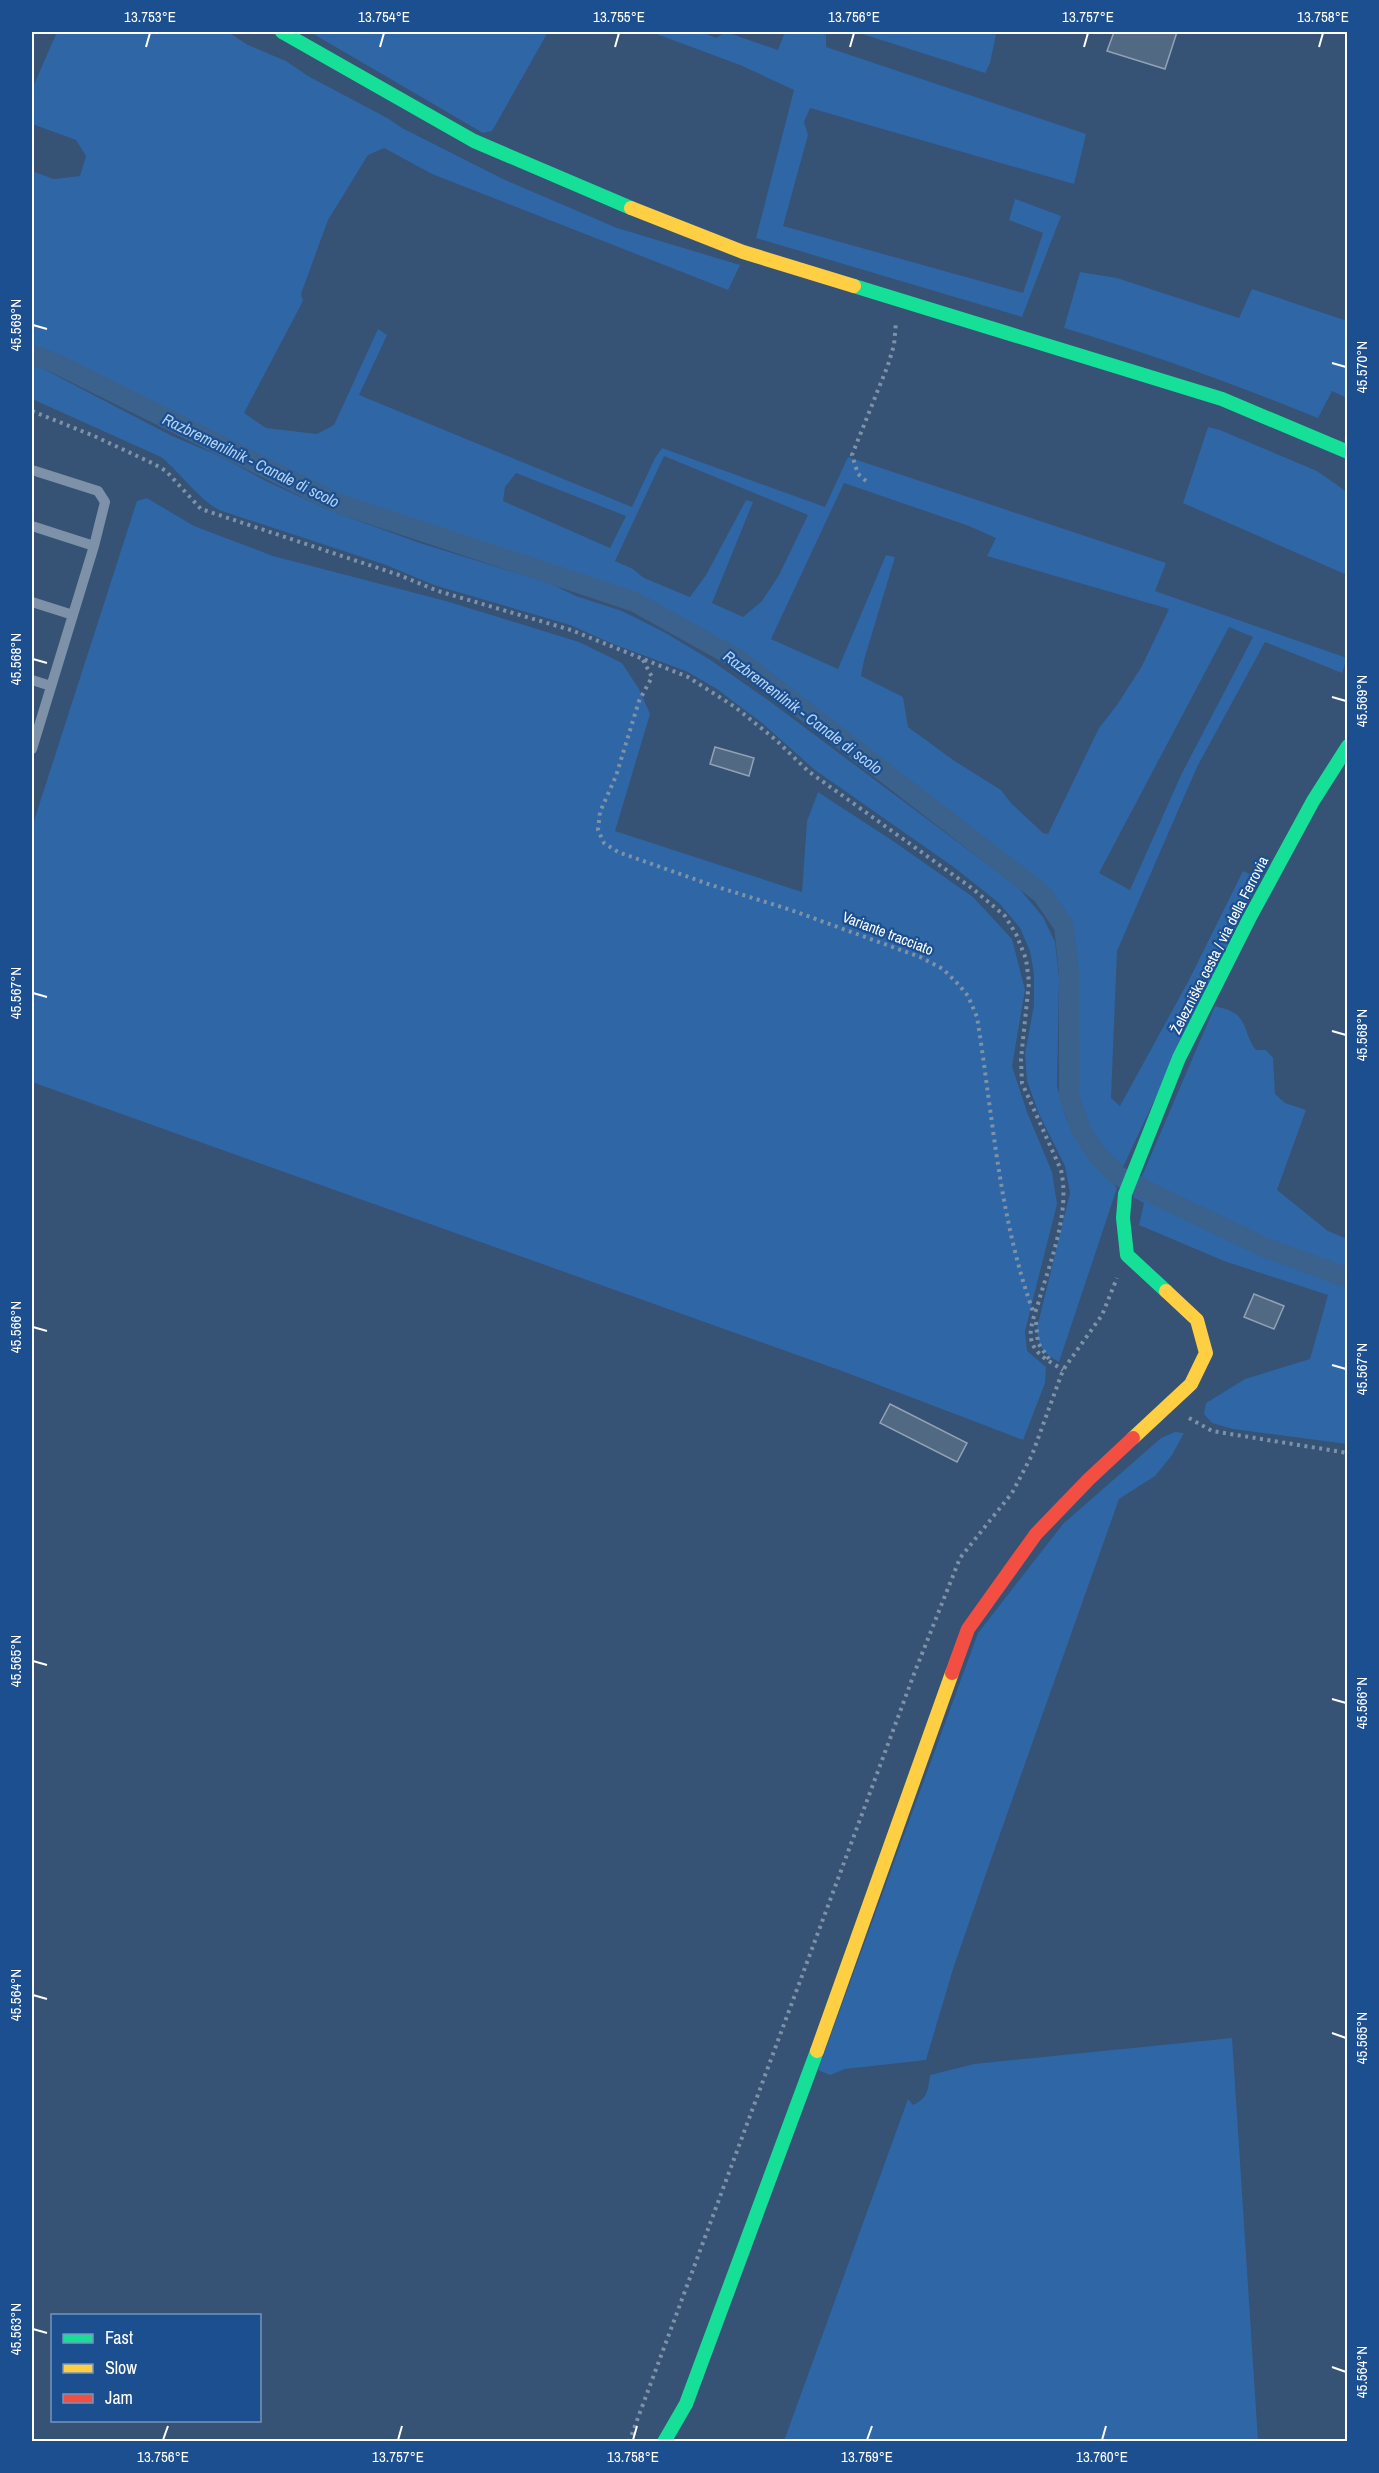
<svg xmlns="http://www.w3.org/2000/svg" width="1379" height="2473" font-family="'Archivo Narrow',sans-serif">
<rect width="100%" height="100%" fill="#365274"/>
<path fill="#2f66a5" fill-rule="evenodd" d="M 57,32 L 228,32 L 248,45 L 286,61 L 308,76 L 389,119 L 402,128 L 503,179 L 617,228 L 740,265 L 728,290 L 432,174 L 384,148 L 368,155 L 328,220 L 301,294 L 303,301 L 244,413 L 266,428 L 317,434 L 334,425 L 378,329 L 387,335 L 359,395 L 632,507 L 655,458 L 662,448 L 825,507 L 848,457 L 1166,563 L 1155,591 L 1347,658 L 1342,673 L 1265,642 L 1197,767 L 1117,951 L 1111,1098 L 1120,1106 L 1189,980 L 1243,871 L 1259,878 L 1123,1167 L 1098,1143 L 1084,1118 L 1076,1095 C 1071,1046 1084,950 1060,910 C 1036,870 977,836 940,808 C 897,774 853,741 810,708 C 752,664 694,620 627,590 L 332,495 L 309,485 L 124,388 L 57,355 L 32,346 L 32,171 L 54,179 L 80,176 L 86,156 L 76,140 L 32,124 L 32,89 ZM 664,456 L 808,515 L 779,575 L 762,601 L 743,617 L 712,603 L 753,502 L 746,500 L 706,575 L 690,597 L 644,578 L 633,569 L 615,561 ZM 516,473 L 626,516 L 610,548 L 503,501 L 505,487 ZM 844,483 L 969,526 L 996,538 L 987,556 L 1169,609 L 1142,666 L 1117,705 L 1099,728 L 1048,834 L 1043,833 L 1011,803 L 1001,790 L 953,760 L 908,727 L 903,697 L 861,676 L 864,660 L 895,557 L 886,555 L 838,669 L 771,639 ZM 1229,627 L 1253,637 L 1181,775 L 1130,890 L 1099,873 Z
M 310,32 L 548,32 L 492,131 L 483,133 Z
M 651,32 L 702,32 L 716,38 L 726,32 L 778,50 L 785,32 L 826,32 L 826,47 L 1086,134 L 1074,184 L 810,108 L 804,122 L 808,135 L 783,226 L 1023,293 L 1043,233 L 1009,220 L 1015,199 L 1061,216 L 1022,317 L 756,238 L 794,90 L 740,65 Z
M 856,32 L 992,32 L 996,34 L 990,63 L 985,73 Z
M 1080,272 L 1117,278 L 1239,318 L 1252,289 L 1347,321 L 1347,398 L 1332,391 L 1318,418 C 1234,384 1151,354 1064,328 Z
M 32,363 L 172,436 L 222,457 L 266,481 L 331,511 L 420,543 L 549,583 L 576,596 L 622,611 L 664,632 L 709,659 L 768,700 L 1018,887 L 1043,917 L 1055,942 L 1059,977 L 1057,1086 L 1066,1118 L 1081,1147 L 1117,1188 L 1059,1362 C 1043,1353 1038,1346 1037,1328 L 1070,1193 L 1065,1166 L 1039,1114 L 1027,1081 L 1025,1054 L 1034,1005 L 1034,974 L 1030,951 L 1020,928 L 1000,904 L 955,868 L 815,770 L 762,723 L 717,689 L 686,671 L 613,644 L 570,625 L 434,585 L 386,565 L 219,510 C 196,497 182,474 161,457 L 32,399 Z
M 1208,427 L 1220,430 L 1317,471 L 1347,492 L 1347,575 L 1183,503 Z
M 147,498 L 194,526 L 273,556 L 446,601 L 579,642 L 622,663 L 639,689 L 650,714 L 615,831 L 802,892 L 807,821 L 818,792 L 893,841 L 973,897 L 1012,939 L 1025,990 L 1012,1066 L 1027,1112 L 1052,1172 L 1057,1204 L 1025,1331 L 1027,1351 L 1046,1367 L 1045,1383 L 1023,1440 L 842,1371 L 32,1082 L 32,827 L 137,501 Z
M 1215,1006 C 1221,1008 1229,1009 1234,1013 C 1247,1020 1246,1039 1256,1050 L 1266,1050 L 1273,1058 L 1275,1094 L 1285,1103 L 1306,1110 L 1277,1190 L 1328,1231 L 1347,1239 L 1347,1444 L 1233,1429 L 1212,1423 L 1204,1414 L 1206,1403 L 1245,1379 L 1310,1359 L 1328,1295 L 1224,1261 L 1139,1225 L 1144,1203 L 1133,1197 Z
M 1175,1432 L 1184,1433 L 1172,1455 L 1155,1476 L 1119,1499 L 989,1865 L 953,1969 L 926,2060 L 845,2069 L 830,2075 L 818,2070 L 978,1633 L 1063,1524 L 1161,1438 Z
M 1232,2038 L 1258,2441 L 784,2441 L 908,2099 L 913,2105 C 928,2098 928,2090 930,2075 L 974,2064 Z"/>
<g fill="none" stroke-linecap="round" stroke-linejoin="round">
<path stroke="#3b618d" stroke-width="20" d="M 32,355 L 55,363 L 334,502 L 635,602 L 739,660 L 1042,894 L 1064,926 L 1069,972 L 1069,1096 L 1082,1132 L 1098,1156 L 1117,1175 L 1155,1195 L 1266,1248 L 1348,1278"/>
</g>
<path fill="#526984" stroke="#92a2b6" stroke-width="1.5" d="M 1114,32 L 1177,32 L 1165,69 L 1107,51 Z
M 715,747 L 754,758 L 749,776 L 710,764 Z
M 1254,1294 L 1284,1306 L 1274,1329 L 1244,1317 Z
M 890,1404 L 967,1443 L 957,1462 L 880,1423 Z"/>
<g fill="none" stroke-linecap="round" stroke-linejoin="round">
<path stroke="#7d92a8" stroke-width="4" stroke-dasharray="3 4.5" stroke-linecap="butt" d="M 32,411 L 94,436 L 152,463 L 166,471 L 201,509 L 399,575 L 438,591 L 571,630 L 688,677 L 735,707 L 776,740 L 808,771 L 973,889 L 1005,916 L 1016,934 L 1026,959 L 1029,982 L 1021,1059 L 1022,1083 L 1061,1170 C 1070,1211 1052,1257 1040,1297 C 1037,1309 1029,1326 1031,1338 C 1033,1354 1051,1362 1063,1370
M 866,481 L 858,474 L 852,455 L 888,365 L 894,345 L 896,322
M 643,660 L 652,677 L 639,701 L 616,776 L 600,812 L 598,830 L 604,843 L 618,852 L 708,884 L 791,910 L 920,957 L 943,969 L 959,985 L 968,996 L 977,1017 C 993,1116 999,1219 1034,1314
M 1036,1322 L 1038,1343 L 1049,1359
M 1189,1418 L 1212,1431 L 1348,1453
M 629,2442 L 914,1674 L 960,1558 L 1012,1493 L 1032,1455 L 1063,1370 L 1102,1315 L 1117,1278"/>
<path stroke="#7d92a8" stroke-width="10" d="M 32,470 L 98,491 L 105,502 L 94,546 L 32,749
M 32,526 L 94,546
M 32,602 L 73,615
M 32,680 L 51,686"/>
<path stroke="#16e098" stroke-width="14" d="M 282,32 L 474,141 L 631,208
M 854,286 L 1222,399 L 1348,452
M 1166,1291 L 1127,1255 L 1123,1218 L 1125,1194 L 1179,1058 L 1249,919 L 1313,801 L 1348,746
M 664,2442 L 686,2404 L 817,2051"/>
<path stroke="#ffcf43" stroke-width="14" d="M 631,208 L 743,252 L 854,286
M 1133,1438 L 1191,1384 L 1206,1353 L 1197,1320 L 1166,1291
M 817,2051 L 952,1673"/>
<path stroke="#f24e42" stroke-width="14" d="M 952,1673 L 968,1629 L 1036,1534 L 1089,1479 L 1133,1438"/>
</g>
<path fill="none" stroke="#fff" stroke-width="2" d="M 146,47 L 150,33M 380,47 L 384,33M 615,47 L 619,33M 850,47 L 854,33M 1084,47 L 1088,33M 1319,47 L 1323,33M 33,325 L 47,329M 1332,363 L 1346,367M 33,659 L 47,663M 1332,697 L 1346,701M 33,993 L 47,997M 1332,1031 L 1346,1035M 33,1327 L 47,1331M 1332,1365 L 1346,1369M 33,1661 L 47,1665M 1332,1699 L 1346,1703M 33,1995 L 47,1999M 1332,2033 L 1346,2038M 33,2329 L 47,2333M 1332,2367 L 1346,2372M 163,2440 L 168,2426M 398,2440 L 402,2426M 633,2440 L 637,2426M 867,2440 L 872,2426M 1102,2440 L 1106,2426"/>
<g text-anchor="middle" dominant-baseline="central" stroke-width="4.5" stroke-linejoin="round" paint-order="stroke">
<g font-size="15" fill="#fff" stroke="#1b4f8f">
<text transform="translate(888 933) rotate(21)">Variante tracciato</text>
<text transform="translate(1219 945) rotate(-63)">Železniška cesta / via della Ferrovia</text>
</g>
<g font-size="16" font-style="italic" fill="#b5d3f5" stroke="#1b4f8f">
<text transform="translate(251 460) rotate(26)">Razbremenilnik - Canale di scolo</text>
<text transform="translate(803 712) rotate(37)">Razbremenilnik - Canale di scolo</text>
</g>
</g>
<rect width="1379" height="2473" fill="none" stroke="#1b4f8f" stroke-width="66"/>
<rect x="51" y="2314" width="210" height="108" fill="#1b4f8f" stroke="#7695bc" stroke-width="1.5"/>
<rect x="63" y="2334" width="30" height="9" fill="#16e098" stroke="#7695bc" stroke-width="1.5"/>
<text x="105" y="2344" font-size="18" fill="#ffffff">Fast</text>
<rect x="63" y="2364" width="30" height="9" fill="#ffcf43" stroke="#7695bc" stroke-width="1.5"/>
<text x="105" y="2374" font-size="18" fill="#ffffff">Slow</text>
<rect x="63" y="2394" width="30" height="9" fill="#f24e42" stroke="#7695bc" stroke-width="1.5"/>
<text x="105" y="2404" font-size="18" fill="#ffffff">Jam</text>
<rect x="33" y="33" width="1313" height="2407" fill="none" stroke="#fff" stroke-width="2"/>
<g font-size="15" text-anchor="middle" fill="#fff">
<text x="150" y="22">13.753°E</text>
<text x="384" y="22">13.754°E</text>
<text x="619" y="22">13.755°E</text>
<text x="854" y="22">13.756°E</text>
<text x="1088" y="22">13.757°E</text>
<text x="1323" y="22">13.758°E</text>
<text transform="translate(16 325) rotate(-90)" y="5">45.569°N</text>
<text transform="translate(1362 367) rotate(-90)" y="5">45.570°N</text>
<text transform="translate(16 659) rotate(-90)" y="5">45.568°N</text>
<text transform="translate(1362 701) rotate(-90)" y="5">45.569°N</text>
<text transform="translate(16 993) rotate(-90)" y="5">45.567°N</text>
<text transform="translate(1362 1035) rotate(-90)" y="5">45.568°N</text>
<text transform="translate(16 1327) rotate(-90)" y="5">45.566°N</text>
<text transform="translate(1362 1369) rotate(-90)" y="5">45.567°N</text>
<text transform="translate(16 1661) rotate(-90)" y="5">45.565°N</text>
<text transform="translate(1362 1703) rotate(-90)" y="5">45.566°N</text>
<text transform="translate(16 1995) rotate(-90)" y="5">45.564°N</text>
<text transform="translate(1362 2038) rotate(-90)" y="5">45.565°N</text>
<text transform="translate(16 2329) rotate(-90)" y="5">45.563°N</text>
<text transform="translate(1362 2372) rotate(-90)" y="5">45.564°N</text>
<text x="163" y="2462">13.756°E</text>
<text x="398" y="2462">13.757°E</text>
<text x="633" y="2462">13.758°E</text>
<text x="867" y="2462">13.759°E</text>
<text x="1102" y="2462">13.760°E</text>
</g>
</svg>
